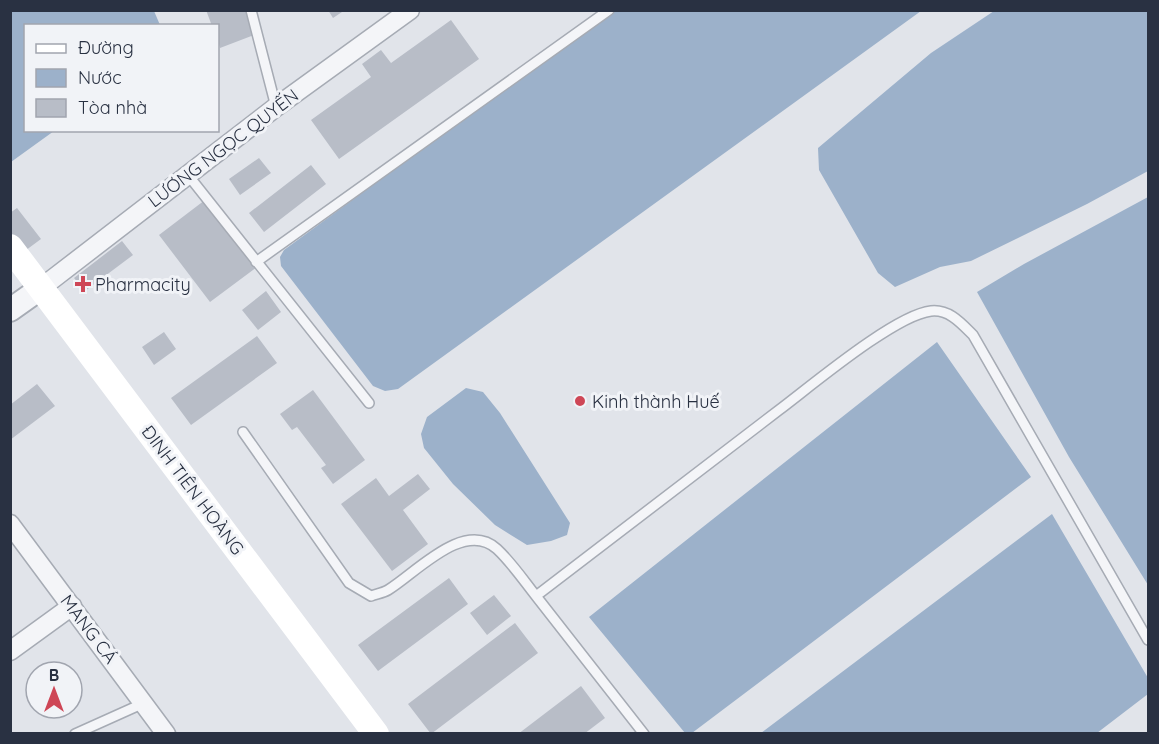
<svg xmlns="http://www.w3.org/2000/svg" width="1159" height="744" font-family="Quicksand,sans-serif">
<rect width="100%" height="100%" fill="#e1e4ea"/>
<path fill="#9cb1ca" d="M 11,10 L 154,11 L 160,25 L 26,26 L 26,130 L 54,131 L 11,162 Z
M 611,11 L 921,11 L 398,389 L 385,391 L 373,386 L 281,266 L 280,257 L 284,250 Z
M 994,11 L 1148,11 L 1148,171 L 1087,204 L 971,261 L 940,267 L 895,287 L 878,273 L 819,170 L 818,148 L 931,53 Z
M 1148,197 L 1148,585 L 1069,457 L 977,292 L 1024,264 Z
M 937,342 L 1031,477 L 692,733 L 685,733 L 589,617 Z
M 466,388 L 483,392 L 500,413 L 570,523 L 567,535 L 551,541 L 527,545 L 495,525 L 453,484 L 424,448 L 421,434 L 427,417 Z
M 1052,514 L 1148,678 L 1148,694 L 1097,733 L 761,733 Z"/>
<path fill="#b8bdc7" d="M 206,10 L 245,10 L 254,35 L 220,48 L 218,40 L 218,26 L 212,26 Z
M 328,10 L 345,10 L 333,18 Z
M 451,20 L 479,59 L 339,159 L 311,120 L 371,77 L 362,64 L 381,50 L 391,63 Z
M 259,158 L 271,173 L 240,195 L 229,179 Z
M 311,165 L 326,184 L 264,232 L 249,213 Z
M 205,200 L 257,267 L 210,302 L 159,235 Z
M 17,208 L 41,239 L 10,262 L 10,213 Z
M 122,241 L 133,255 L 85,291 L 74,278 Z
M 266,291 L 281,312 L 258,330 L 242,310 Z
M 164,332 L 176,349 L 154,365 L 142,347 Z
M 257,336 L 277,363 L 191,425 L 171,398 Z
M 37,384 L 55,406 L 10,440 L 10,405 Z
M 313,390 L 365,460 L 333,484 L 321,468 L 326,465 L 297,427 L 292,430 L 280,414 Z
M 418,474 L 430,489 L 403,510 L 428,544 L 392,571 L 341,504 L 376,478 L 389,496 Z
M 449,578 L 468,604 L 378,671 L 358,645 Z
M 494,595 L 511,616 L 487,635 L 470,613 Z
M 515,623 L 538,653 L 431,734 L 408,704 Z
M 581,686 L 605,718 L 584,734 L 518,734 Z"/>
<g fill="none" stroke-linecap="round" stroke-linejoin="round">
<defs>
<path id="service" d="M 251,10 L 276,107
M 188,175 L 369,403
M 256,262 L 609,10
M 243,432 L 349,583 L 371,596 C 376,594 383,593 388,590 C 416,573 464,519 497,549 C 512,563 524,581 536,596
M 75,734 L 144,703
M 644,734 L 536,596 C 617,534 698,472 779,410 C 811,386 895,315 931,311 C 949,309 961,323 973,335 L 1148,640"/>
<path id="minor" d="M 41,288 L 276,107 L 410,10
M 10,524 L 166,734
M 10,651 L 72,606"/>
<path id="tertiary" d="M 10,310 L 41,288"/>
</defs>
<use href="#service" stroke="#a6abb4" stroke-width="12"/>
<use href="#minor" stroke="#a6abb4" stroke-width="21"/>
<use href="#tertiary" stroke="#a6abb4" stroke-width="26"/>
<use href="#service" stroke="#f4f5f8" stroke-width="9"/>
<use href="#minor" stroke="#f4f5f8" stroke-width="18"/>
<use href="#tertiary" stroke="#f4f5f8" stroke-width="22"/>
<path stroke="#fff" stroke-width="26" d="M 10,247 L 376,734"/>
</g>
<g fill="#ce4656" stroke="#f1f3f7" stroke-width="2">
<path d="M80 275h6v6h6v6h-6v6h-6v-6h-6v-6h6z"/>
<circle cx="580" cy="401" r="6"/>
</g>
<g text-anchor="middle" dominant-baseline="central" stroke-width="6" stroke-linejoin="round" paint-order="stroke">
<g font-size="18" fill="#293142" stroke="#f1f3f7">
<text transform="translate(223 148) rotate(-37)">LƯƠNG NGỌC QUYẾN</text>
<text transform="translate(193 490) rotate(53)">ĐINH TIÊN HOÀNG</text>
<text transform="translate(89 629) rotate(53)">MANG CÁ</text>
</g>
<g font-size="18" fill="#293142" stroke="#f1f3f7" text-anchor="start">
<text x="95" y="284">Pharmacity</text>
<text x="592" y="401">Kinh thành Huế</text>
</g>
</g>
<rect width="1159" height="744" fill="none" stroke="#293142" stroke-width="24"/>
<rect x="24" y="24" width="195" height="108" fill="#f1f3f7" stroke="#a1a5af" stroke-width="1.5"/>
<rect x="36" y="44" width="30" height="9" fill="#ffffff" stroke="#a1a5af" stroke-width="1.5"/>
<text x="78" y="54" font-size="18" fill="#293142">Đường</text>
<rect x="36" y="69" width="30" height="18" fill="#9cb1ca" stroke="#a1a5af" stroke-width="1.5"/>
<text x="78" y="84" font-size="18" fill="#293142">Nước</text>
<rect x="36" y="99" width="30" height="18" fill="#b8bdc7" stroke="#a1a5af" stroke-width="1.5"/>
<text x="78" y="114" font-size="18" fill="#293142">Tòa nhà</text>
<g transform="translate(54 690)"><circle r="28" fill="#f1f3f7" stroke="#a1a5af" stroke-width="1.5"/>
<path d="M0-4.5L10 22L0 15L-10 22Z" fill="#ce4656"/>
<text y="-9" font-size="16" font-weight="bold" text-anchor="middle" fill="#293142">B</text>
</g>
</svg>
